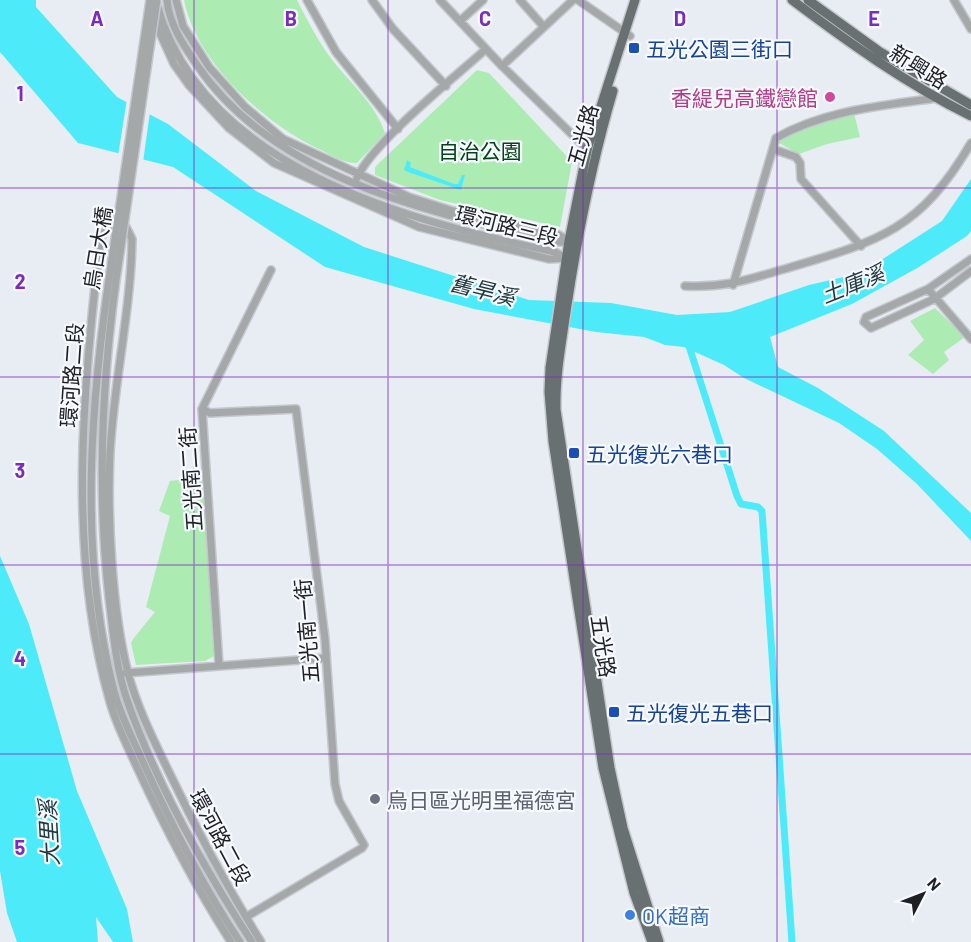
<svg xmlns="http://www.w3.org/2000/svg" width="971" height="942" font-family="Barlow,'Noto Sans TC',sans-serif">
<rect width="100%" height="100%" fill="#e8ecf3"/>
<path fill="#acecb3" d="M 184,0 L 297,0 C 307,20 317,39 330,57 C 348,81 376,104 385,133 L 357,163 C 344,163 334,157 323,151 C 267,126 196,63 184,0 Z
M 477,70 L 489,73 L 572,162 L 560,227 L 440,200 L 375,175 L 375,167 Z
M 854,113 L 860,137 L 827,144 L 799,154 L 779,143 L 779,139 L 794,130 Z
M 935,308 L 965,337 L 944,352 L 949,360 L 933,374 L 908,355 L 924,340 L 910,321 Z
M 202,477 L 214,656 L 205,661 L 136,665 L 131,643 L 133,639 L 155,612 L 146,607 L 170,516 L 159,511 L 170,481 Z"/>
<path fill="#4debfa" d="M 0,0 L 36,0 L 36,7 L 117,97 L 168,124 L 256,191 L 364,247 L 529,300 L 611,303 L 677,315 L 730,312 L 809,285 L 861,273 L 942,221 L 971,179 L 971,231 L 967,236 L 919,267 L 852,304 L 770,337 L 778,367 L 818,388 L 884,431 L 971,513 L 971,541 L 917,484 L 877,449 L 839,423 L 744,378 L 724,365 L 684,347 L 665,345 L 644,337 L 596,332 L 474,309 L 325,267 L 173,167 L 78,143 L 0,52 Z
M 407,160 L 411,163 L 410,167 L 454,184 L 458,184 L 462,175 L 465,175 L 461,190 L 408,172 L 404,170 Z
M 0,556 L 29,624 L 77,791 L 127,909 L 133,942 L 113,942 L 96,917 L 98,942 L 17,942 L 7,913 L 0,871 Z"/>
<path fill="#e8ecf3" d="M 127,99 L 150,112 L 143,162 L 118,156 Z"/>
<g fill="none" stroke-linecap="round" stroke-linejoin="round">
<path stroke="#4debfa" stroke-width="7" d="M 688,343 L 737,496 L 741,504 L 758,507 L 762,511 L 792,942"/>
<defs>
<path id="minor" d="M 167,0 C 169,24 184,46 197,65 C 275,180 431,212 557,242 L 574,242
M 176,0 L 183,26 L 209,67 L 245,107 L 283,139 L 409,197 L 453,211 L 559,235 L 569,241
M 307,0 L 336,52 L 398,129
M 372,0 L 393,29 L 446,86
M 440,0 L 502,66 L 590,152
M 520,0 L 544,27
M 578,0 L 630,36
M 954,0 L 971,29
M 157,5 C 203,169 409,221 555,252 L 568,259
M 154,20 L 174,64 L 189,85 L 229,128 L 274,163 L 419,227 L 549,259 L 567,258
M 460,21 L 483,0
M 502,66 L 573,0
M 773,149 L 796,157 L 800,163 L 801,179 L 861,246
M 357,178 C 371,144 455,77 486,49
M 113,252 C 91,396 77,548 114,691 C 120,715 133,739 143,762 C 171,824 203,886 240,942
M 120,253 C 102,369 96,481 109,597 C 113,631 116,668 127,700 C 155,781 206,871 252,942
M 971,259 L 928,289 L 866,317 L 864,322 L 871,328 L 934,299 L 971,271
M 733,285 L 776,138 C 825,110 881,106 936,98
M 685,286 C 727,288 749,279 788,268 C 879,241 920,230 971,143
M 928,289 L 971,339
M 202,409 L 210,413 L 296,409 L 325,639 L 335,784 L 339,801 L 364,845 L 362,848 L 246,917
M 219,665 L 202,409 L 271,270
M 126,673 L 326,658
M 231,942 C 195,886 164,826 136,765 C 127,745 116,724 110,702 C 67,552 83,393 100,241 C 105,228 112,221 126,227 L 132,239 C 131,310 114,381 110,452 C 107,516 112,611 128,673 C 137,707 153,739 168,770 C 196,829 227,887 261,942"/>
<path id="major" d="M 635,0 L 587,150 L 569,241 L 550,368 L 549,392 L 553,441 L 603,768 L 634,893 L 652,942
M 792,0 C 849,43 907,84 971,116
M 808,0 L 880,52 L 971,105
M 613,91 C 592,162 578,233 567,305 C 562,340 555,375 556,410 L 610,768 L 623,828 L 659,942"/>
</defs>
<use href="#minor" stroke="#c4c7cd" stroke-width="10"/>
<use href="#major" stroke="#c4c7cd" stroke-width="12"/>
<use href="#minor" stroke="#a4a8a9" stroke-width="7"/>
<use href="#major" stroke="#697071" stroke-width="9"/>
<defs>
<path id="minor-bridge" d="M 113,252 L 150,0
M 120,253 L 157,0"/>
</defs>
<use href="#minor-bridge" stroke="#c4c7cd" stroke-width="10" stroke-linecap="butt"/>
<use href="#minor-bridge" stroke="#a4a8a9" stroke-width="7"/>
</g>
<path fill="none" stroke="#7b2cbf" stroke-width="1.5" stroke-opacity="0.55" d="M 194,0 L 194,942M 388,0 L 388,942M 583,0 L 583,942M 777,0 L 777,942M 0,188 L 971,188M 0,377 L 971,377M 0,565 L 971,565M 0,754 L 971,754"/>
<g fill="#1a4fb4" stroke="#f6f9ff" stroke-width="2">
<rect x="628" y="42" width="12" height="12" rx="3"/>
<rect x="568" y="447" width="12" height="12" rx="3"/>
<rect x="608" y="706" width="12" height="12" rx="3"/>
</g>
<circle fill="#d1479c" stroke="#f6f9ff" stroke-width="2" cx="830" cy="97" r="6"/>
<circle fill="#6b7280" stroke="#f6f9ff" stroke-width="2" cx="375" cy="799" r="6"/>
<circle fill="#3f7fe0" stroke="#f6f9ff" stroke-width="2" cx="630" cy="915" r="6"/>
<g text-anchor="middle" dominant-baseline="central" stroke-width="4.5" stroke-linejoin="round" paint-order="stroke">
<g font-size="21" fill="#164399" stroke="#f6f9ff" text-anchor="start">
<text x="646" y="48">五光公園三街口</text>
<text x="586" y="453">五光復光六巷口</text>
<text x="626" y="712">五光復光五巷口</text>
</g>
<g font-size="21" fill="#1e2022" stroke="#f6f9ff">
<text transform="translate(919 66) rotate(32)">新興路</text>
<text transform="translate(582 135) rotate(-75)">五光路</text>
<text transform="translate(507 225) rotate(14)">環河路三段</text>
<text transform="translate(97 248) rotate(-81)">烏日大橋</text>
<text transform="translate(71 375) rotate(-86)">環河路二段</text>
<text transform="translate(190 479) rotate(-94)">五光南二街</text>
<text transform="translate(306 631) rotate(-95)">五光南一街</text>
<text transform="translate(604 646) rotate(81)">五光路</text>
<text transform="translate(221 837) rotate(62)">環河路二段</text>
</g>
<g font-size="21" fill="#b23c85" stroke="#f6f9ff" text-anchor="end">
<text x="818" y="97">香緹兒高鐵戀館</text>
</g>
<g font-size="21" fill="#044316" stroke="#f6f9ff">
<text x="480" y="150">自治公園</text>
</g>
<g font-size="21" fill="#5b616d" stroke="#f6f9ff" text-anchor="start">
<text x="387" y="799">烏日區光明里福德宮</text>
</g>
<g font-size="21" fill="#366cbe" stroke="#f6f9ff" text-anchor="start">
<text x="642" y="915">OK超商</text>
</g>
<g font-size="22" font-style="italic" fill="#1e383b" stroke="#f6f9ff">
<text transform="translate(852 283) rotate(-22)">土庫溪</text>
<text transform="translate(483 289) rotate(14)">舊旱溪</text>
<text transform="translate(48 833) rotate(-93)">大里溪</text>
</g>
</g>
<g font-size="20" text-anchor="middle" font-weight="bold" fill="#7b2cbf" stroke="#f6f9ff" stroke-width="4.5" stroke-linejoin="round" paint-order="stroke">
<text x="97" y="26">A</text>
<text x="291" y="26">B</text>
<text x="485" y="26">C</text>
<text x="680" y="26">D</text>
<text x="874" y="26">E</text>
<text x="20" y="101">1</text>
<text x="20" y="289">2</text>
<text x="20" y="478">3</text>
<text x="20" y="666">4</text>
<text x="20" y="855">5</text>
</g>
<g transform="translate(923 894) rotate(48)" stroke="#f6f9ff" stroke-width="4.5" paint-order="stroke">
<path d="M0-4.5L10 22L0 15L-10 22Z" fill="#1e2022"/>
<text y="-9" font-size="16" font-weight="bold" text-anchor="middle" fill="#1e2022">N</text>
</g>
</svg>
